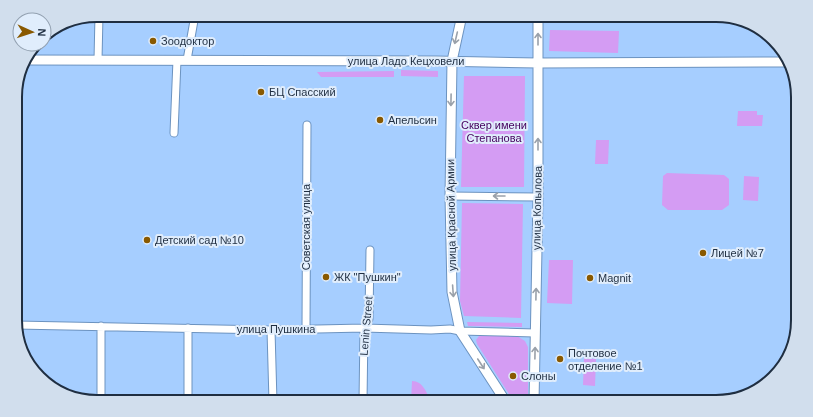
<svg xmlns="http://www.w3.org/2000/svg" width="813" height="417" font-family="Arial,sans-serif">
<rect width="100%" height="100%" fill="#a6ceff"/>
<path fill="#d49cf3" d="M 550,30 L 619,31 L 618,53 L 549,51 Z
M 401,70 L 438,71 L 438,77 L 401,76 Z
M 394,71 L 394,77 L 321,77 L 317,72 Z
M 464,76 L 525,76 L 524,187 L 461,187 Z
M 738,111 L 757,111 L 757,115 L 763,115 L 762,126 L 737,126 Z
M 596,140 L 609,140 L 608,164 L 595,164 Z
M 667,173 L 724,175 L 729,179 L 729,205 L 722,210 L 668,210 L 662,205 L 663,176 Z
M 744,176 L 759,177 L 758,201 L 743,200 Z
M 462,203 L 523,204 L 521,318 L 464,316 L 460,301 Z
M 549,260 L 573,260 L 572,304 L 547,303 Z
M 467,322 L 522,323 L 522,327 L 468,326 Z
M 479,336 L 517,336 L 525,341 L 528,347 L 528,402 L 514,402 L 477,344 L 476,340 Z
M 584,358 L 596,359 L 595,386 L 583,385 Z
M 412,381 C 423,381 427,393 431,402 L 411,402 Z"/>
<g fill="none" stroke-linecap="round" stroke-linejoin="round">
<defs>
<path id="minor" d="M 98,60 L 99,15
M 187,60 L 195,15
M 174,133 L 177,60
M 450,196 L 538,197
M 16,232 L 16,285
M 16,325 L 271,330 L 364,328 L 431,330 L 450,329 L 460,331 L 535,333
M 797,325 L 796,228 L 798,170
M 101,326 L 101,402
M 306,329 L 307,125
M 271,330 L 273,402
M 188,402 L 188,328
M 363,402 L 364,328 L 369,319 L 370,250"/>
<path id="major" d="M 462,15 L 452,61 L 450,196 L 452,292 L 460,331 L 506,402
M 24,60 L 436,61 L 538,63 L 788,62
M 534,402 L 538,197 L 538,15"/>
</defs>
<use href="#minor" stroke="#6c93c0" stroke-width="9"/>
<use href="#major" stroke="#6c93c0" stroke-width="11"/>
<use href="#minor" stroke="#fff" stroke-width="7"/>
<use href="#major" stroke="#fff" stroke-width="9"/>
</g>
<defs><path id="oneway-shaft" d="M-6 0H5M1.5-3L5.5 0L1.5 3" fill="none" stroke-width="1.6" stroke-linecap="round" stroke-linejoin="round"/></defs>
<g stroke="#9aa1aa">
<use href="#oneway-shaft" transform="translate(456 38) rotate(103)"/>
<use href="#oneway-shaft" transform="translate(538 39) rotate(-90)"/>
<use href="#oneway-shaft" transform="translate(451 100) rotate(91)"/>
<use href="#oneway-shaft" transform="translate(538 144) rotate(-90)"/>
<use href="#oneway-shaft" transform="translate(499 196) rotate(-180)"/>
<use href="#oneway-shaft" transform="translate(453 291) rotate(86)"/>
<use href="#oneway-shaft" transform="translate(536 294) rotate(-89)"/>
<use href="#oneway-shaft" transform="translate(535 353) rotate(-89)"/>
<use href="#oneway-shaft" transform="translate(481 364) rotate(57)"/>
</g>
<g fill="#895900" stroke="#e0edfc" stroke-width="1.5">
<circle cx="153" cy="41" r="4"/>
<circle cx="261" cy="92" r="4"/>
<circle cx="380" cy="120" r="4"/>
<circle cx="147" cy="240" r="4"/>
<circle cx="703" cy="253" r="4"/>
<circle cx="326" cy="277" r="4"/>
<circle cx="590" cy="278" r="4"/>
<circle cx="560" cy="359" r="4"/>
<circle cx="513" cy="376" r="4"/>
</g>
<g text-anchor="middle" dominant-baseline="central" stroke-width="4" stroke-linejoin="round" paint-order="stroke">
<g font-size="11" fill="#1f2e41" stroke="#e0edfc" text-anchor="start">
<text x="161" y="41">Зоодоктор</text>
<text x="269" y="92">БЦ Спасский</text>
<text x="388" y="120">Апельсин</text>
<text x="155" y="240">Детский сад №10</text>
<text x="711" y="253">Лицей №7</text>
<text x="334" y="277">ЖК "Пушкин"</text>
<text x="598" y="278">Magnit</text>
<text x="568" y="353">Почтовое<tspan x="568" dy="13">отделение №1</tspan></text>
<text x="521" y="376">Слоны</text>
</g>
<g font-size="11" fill="#1f2e41" stroke="#e0edfc">
<text x="406" y="61">улица Ладо Кецховели</text>
<text transform="translate(537 208) rotate(-89)">улица Копылова</text>
<text transform="translate(451 215) rotate(-91)">улица Красной Армии</text>
<text transform="translate(306 227) rotate(-90)">Советская улица</text>
<text transform="translate(366 326) rotate(-85)">Lenin Street</text>
<text x="276" y="329">улица Пушкина</text>
</g>
<g font-size="11" fill="#44015d" stroke="#e0edfc">
<text x="494" y="125">Сквер имени<tspan x="494" dy="13">Степанова</tspan></text>
</g>
</g>
<path d="M0 0H813V417H0ZM97 22H716A75 75 0 0 1 791 97V320A75 75 0 0 1 716 395H97A75 75 0 0 1 22 320V97A75 75 0 0 1 97 22Z" fill="#d1deed" fill-rule="evenodd"/>
<path fill="none" stroke="#1f2e41" stroke-width="2" d="M97 22H716A75 75 0 0 1 791 97V320A75 75 0 0 1 716 395H97A75 75 0 0 1 22 320V97A75 75 0 0 1 97 22Z"/>
<g transform="translate(32 32) rotate(93)"><circle r="19" fill="#e0edfc" stroke="#93a1b1"/>
<path d="M0-3L7 15L0 10L-7 15Z" fill="#895900"/>
<text y="-6" font-size="11" font-weight="bold" text-anchor="middle" fill="#1f2e41">N</text>
</g>
</svg>
